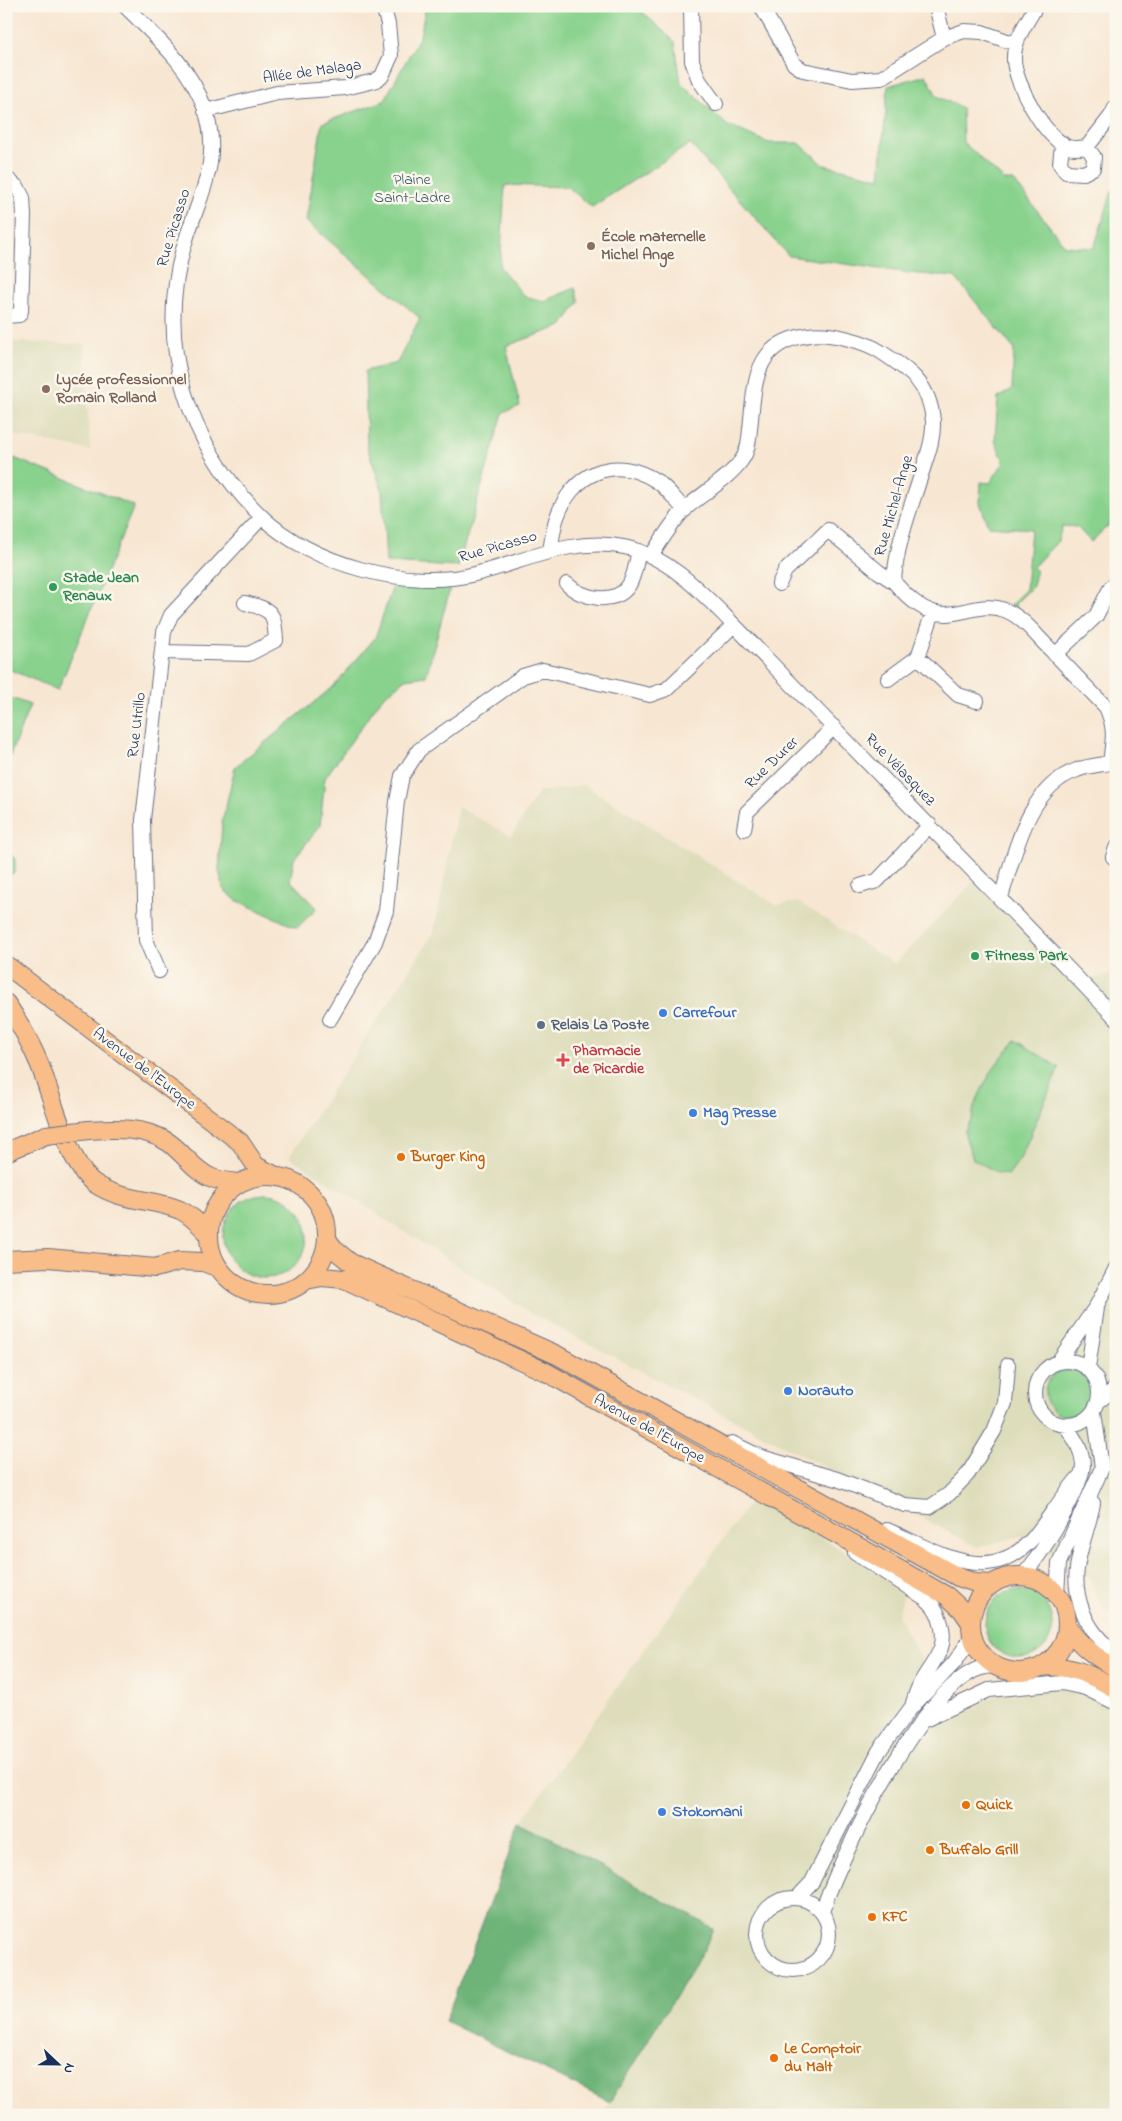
<svg xmlns="http://www.w3.org/2000/svg" width="1122" height="2121" font-family="'Indie Flower',sans-serif">
<rect width="100%" height="100%" fill="#fbf7ec"/>
<filter id="ink" filterUnits="userSpaceOnUse"><feTurbulence type="fractalNoise" baseFrequency=".02" numOctaves="2"/><feDisplacementMap in="SourceGraphic" scale="10" xChannelSelector="R" yChannelSelector="G"/><feConvolveMatrix kernelMatrix="1 2 1 2 8 2 1 2 1" color-interpolation-filters="sRGB"/></filter>
<filter id="wash" filterUnits="userSpaceOnUse"><feTurbulence type="fractalNoise" baseFrequency=".0096" numOctaves="4" result="noise"/><feDisplacementMap in="SourceGraphic" scale="20" xChannelSelector="R" yChannelSelector="G"/><feGaussianBlur stdDeviation="1.12" result="paint"/><feColorMatrix in="noise" values="0 0 0 0 0 0 0 0 0 0 0 0 0 0 0 0 0 1.4 0 .05"/><feComposite in="paint" operator="in"/></filter>
<g filter="url(#wash)">
<rect width="100%" height="100%" fill="#f7e6d1"/>
<path fill="#deddbb" d="M 6,342 L 84,344 L 90,450 L 6,434 Z
M 584,785 L 776,905 L 798,902 L 895,964 L 983,871 L 1091,979 L 1116,972 L 1116,1617 L 1103,1610 L 1090,1578 L 1021,1536 L 977,1547 L 532,1314 L 289,1157 L 434,932 L 458,807 L 511,836 L 539,792 Z
M 755,1495 L 905,1590 L 898,1616 L 953,1720 L 993,1696 L 1060,1689 L 1106,1704 L 1116,1710 L 1116,2115 L 602,2115 L 705,1948 L 713,1928 L 521,1822 Z"/>
<path fill="#89d28d" stroke="#528076" d="M 426,6 L 636,6 L 675,42 L 681,83 L 727,125 L 769,143 L 799,143 L 824,165 L 880,178 L 888,86 L 926,75 L 937,96 L 962,108 L 963,142 L 1005,181 L 1014,181 L 1065,246 L 1094,248 L 1112,191 L 1116,191 L 1116,518 L 1091,542 L 1077,527 L 1062,526 L 1058,541 L 1033,567 L 1036,572 L 1033,586 L 1015,604 L 1018,609 L 1010,605 L 1026,589 L 1031,529 L 988,526 L 980,503 L 981,482 L 990,483 L 1004,462 L 995,441 L 998,398 L 1012,389 L 1014,349 L 955,277 L 909,273 L 789,256 L 690,144 L 592,207 L 568,187 L 505,185 L 500,267 L 524,296 L 544,301 L 575,288 L 579,302 L 562,326 L 506,346 L 520,406 L 503,413 L 458,567 L 386,563 L 382,490 L 367,447 L 365,371 L 397,363 L 420,318 L 306,221 L 322,123 L 384,101 L 420,36 Z
M 14,458 L 134,506 L 58,690 L 6,668 L 6,477 Z
M 393,586 L 450,589 L 426,676 L 405,679 L 382,698 L 325,778 L 320,826 L 294,859 L 290,880 L 317,908 L 297,928 L 236,900 L 223,889 L 219,870 L 222,823 L 235,767 L 334,686 L 375,638 Z
M 6,696 L 30,705 L 9,758 L 6,757 Z
M 6,851 L 15,859 L 15,871 L 6,879 Z
M 1016,1040 L 1059,1068 L 1020,1159 L 1008,1175 L 998,1173 L 973,1159 L 964,1132 L 972,1119 L 974,1106 L 985,1083 L 997,1063 Z
M223 1236a42 42 0 1 1 84 0a42 42 0 1 1-84 0Z
M1045 1393a23 23 0 1 1 46 0a23 23 0 1 1-46 0Z
M985 1624a34 34 0 1 1 68 0a34 34 0 1 1-68 0Z"/>
<path fill="#6eb478" stroke="#44726b" d="M 521,1822 L 713,1928 L 705,1948 L 610,2102 L 445,2021 Z"/>
</g>
<g filter="url(#ink)">
<g fill="none" stroke-linecap="round" stroke-linejoin="round">
<defs>
<path id="minor" d="M 125,6 C 156,37 190,66 205,109 C 223,163 198,197 184,246 C 155,346 188,444 261,516 C 310,564 408,591 475,574 C 524,562 573,536 624,547 C 669,556 703,594 734,625 L 1116,1018
M 691,6 L 692,61 L 699,80 L 716,104
M 761,6 L 794,64 L 803,70 L 852,80 L 881,78 L 944,38
M 936,6 L 944,38 L 964,31 L 982,32 L 1016,44
M 1036,6 C 1027,23 1013,40 1014,60 C 1015,84 1045,138 1068,147 C 1074,149 1081,148 1087,147 L 1111,116 L 1116,106
M 205,111 L 277,93 L 345,88 L 374,81 L 382,76 L 391,56 L 388,24 L 383,6
M 1062,143 L 1060,164 L 1066,172 L 1084,173 L 1093,168 L 1094,157 L 1087,147
M 6,178 L 18,188 L 23,198 L 24,215 L 21,311 L 19,315 L 6,316
M 550,550 C 552,541 553,530 556,520 C 571,473 615,453 658,482 C 668,489 676,501 685,510
M 651,556 C 661,541 671,524 684,510 C 702,493 726,481 741,461 C 748,452 749,440 750,429 C 755,383 753,342 809,335 C 828,332 865,341 881,352 C 910,371 930,384 933,421 C 934,439 927,456 922,472 C 911,508 896,544 894,582 C 907,597 925,615 947,614 C 969,612 986,602 1007,611 C 1023,618 1035,634 1047,646 C 1067,666 1086,687 1106,707 C 1116,729 1113,739 1110,763
M 567,584 C 582,599 616,606 629,585 C 635,575 636,562 639,551
M 779,584 L 785,571 L 828,530 L 879,572 L 894,582
M 933,612 L 918,657 L 958,695 L 977,701
M 163,652 L 249,654 L 276,640 C 274,612 273,610 245,603
M 1055,655 L 1096,616 L 1111,587
M 888,679 L 918,657
M 744,829 L 747,812 L 834,727
M 1113,857 L 1116,848
M 860,886 L 877,881 L 930,825
M 1001,897 C 1015,854 1027,787 1077,770 C 1087,766 1099,765 1110,763
M 159,971 L 146,940 L 143,820 L 164,632 L 171,615 L 262,517
M 330,1019 L 375,942 L 386,911 L 397,801 L 402,776 L 419,750 L 523,676 L 543,670 L 650,695 L 667,689 L 734,625
M1035 1393a32 32 0 1 1 64 0a32 32 0 1 1-64 0Z
M 1058,1362 L 1097,1305 L 1116,1268
M 1088,1368 L 1097,1308
M 1099,1401 L 1116,1388
M 732,1443 L 761,1457 L 837,1479 L 905,1505 L 930,1507 L 949,1494 L 968,1474 L 994,1431 L 1005,1403 L 1008,1365
M 1093,1503 C 1086,1544 1066,1569 1083,1612 C 1090,1630 1100,1642 1116,1653
M 887,1530 C 937,1551 989,1589 1034,1537 C 1050,1517 1063,1495 1080,1476
M 855,1553 L 925,1598 C 933,1605 937,1610 940,1620 C 950,1649 932,1661 920,1684 C 917,1690 915,1696 913,1703
M 1023,1575 C 1040,1557 1083,1488 1083,1464 C 1082,1449 1074,1438 1066,1426
M 1057,1594 L 1059,1563 L 1102,1468 L 1094,1412
M 927,1719 L 989,1690 L 1062,1683 L 1085,1688 L 1116,1703
M757 1934a36 36 0 1 1 72 0a36 36 0 1 1-72 0Z
M 797,1898 L 812,1882 L 879,1751 L 911,1708 L 954,1663 L 968,1643 L 972,1632
M 822,1912 C 839,1859 928,1674 986,1667 C 990,1666 994,1667 998,1667"/>
<path id="major" d="M 6,965 L 240,1142 L 256,1166 L 276,1176
M 6,1003 C 19,1022 30,1042 39,1063 C 51,1092 68,1165 94,1183 C 122,1202 151,1198 180,1210 C 191,1215 200,1225 209,1234
M 89,1130 C 115,1128 145,1127 168,1142 C 183,1152 194,1171 212,1178 C 220,1181 230,1182 238,1183
M 6,1152 L 46,1135
M209 1235a59 59 0 1 1 118 0a59 59 0 1 1-118 0Z
M 327,1239 L 335,1250 L 351,1263 L 557,1355 L 958,1577 L 976,1583 L 992,1584
M 6,1260 L 48,1258 L 155,1268 L 180,1261 L 203,1262 L 219,1268
M 306,1280 L 322,1277 L 344,1279 L 546,1372 L 947,1596 L 962,1610 L 971,1623
M971 1624a48 48 0 1 1 96 0a48 48 0 1 1-96 0Z
M 1067,1626 C 1080,1646 1095,1657 1116,1668
M 1041,1667 C 1069,1664 1092,1675 1116,1689"/>
</defs>
<use href="#minor" stroke="#686f86" stroke-width="16"/>
<use href="#major" stroke="#686f86" stroke-width="20"/>
<use href="#minor" stroke="#fff" stroke-width="14"/>
<use href="#major" stroke="#f8bd89" stroke-width="18"/>
<defs>
<path id="major-bridge" d="M 46,1135 L 89,1130"/>
</defs>
<use href="#major-bridge" stroke="#686f86" stroke-width="20" stroke-linecap="butt"/>
<use href="#major-bridge" stroke="#f8bd89" stroke-width="18"/>
</g>
</g>
<g fill="#8d6e63" stroke="#fbf7ec" stroke-width="2">
<circle cx="591" cy="246" r="5"/>
<circle cx="46" cy="389" r="5"/>
</g>
<g fill="#2e9e5b" stroke="#fbf7ec" stroke-width="2">
<circle cx="53" cy="587" r="5"/>
<circle cx="975" cy="956" r="5"/>
</g>
<g fill="#3f7fe0" stroke="#fbf7ec" stroke-width="2">
<circle cx="663" cy="1013" r="5"/>
<circle cx="693" cy="1113" r="5"/>
<circle cx="788" cy="1391" r="5"/>
<circle cx="662" cy="1812" r="5"/>
</g>
<circle fill="#5c6f8a" stroke="#fbf7ec" stroke-width="2" cx="541" cy="1025" r="5"/>
<path fill="#e0444e" stroke="#fbf7ec" stroke-width="2" d="M560.5 1052.5h5v5h5v5h-5v5h-5v-5h-5v-5h5z"/>
<g fill="#e8710a" stroke="#fbf7ec" stroke-width="2">
<circle cx="401" cy="1157" r="5"/>
<circle cx="966" cy="1805" r="5"/>
<circle cx="930" cy="1850" r="5"/>
<circle cx="872" cy="1917" r="5"/>
<circle cx="774" cy="2058" r="5"/>
</g>
<g text-anchor="middle" dominant-baseline="central" stroke-width="5" stroke-linejoin="round" paint-order="stroke">
<g font-size="16" fill="#1b2f5e" stroke="#fbf7ec">
<text transform="translate(312 72) rotate(-8)">Allée de Malaga</text>
<text transform="translate(174 228) rotate(-73)">Rue Picasso</text>
<text transform="translate(894 506) rotate(-74)">Rue Michel-Ange</text>
<text transform="translate(498 547) rotate(-16)">Rue Picasso</text>
<text transform="translate(137 725) rotate(-83)">Rue Utrillo</text>
<text transform="translate(772 763) rotate(-44)">Rue Durer</text>
<text transform="translate(900 770) rotate(46)">Rue Vélasquez</text>
<text transform="translate(144 1069) rotate(37)">Avenue de l'Europe</text>
<text transform="translate(649 1429) rotate(29)">Avenue de l'Europe</text>
</g>
<g font-size="16" fill="#36586a" stroke="#fbf7ec">
<text x="412" y="180">Plaine<tspan x="412" dy="18">Saint-Ladre</tspan></text>
</g>
<g font-size="16" font-weight="bold" fill="#785e54" stroke="#fbf7ec" text-anchor="start">
<text x="601" y="237">École maternelle<tspan x="601" dy="18">Michel Ange</tspan></text>
<text x="56" y="380">Lycée professionnel<tspan x="56" dy="18">Romain Rolland</tspan></text>
</g>
<g font-size="16" font-weight="bold" fill="#27864d" stroke="#fbf7ec" text-anchor="start">
<text x="63" y="578">Stade Jean<tspan x="63" dy="18">Renaux</tspan></text>
<text x="985" y="956">Fitness Park</text>
</g>
<g font-size="16" font-weight="bold" fill="#366cbe" stroke="#fbf7ec" text-anchor="start">
<text x="673" y="1013">Carrefour</text>
<text x="703" y="1113">Mag Presse</text>
<text x="798" y="1391">Norauto</text>
<text x="672" y="1812">Stokomani</text>
</g>
<g font-size="16" font-weight="bold" fill="#4e5e75" stroke="#fbf7ec" text-anchor="start">
<text x="551" y="1025">Relais La Poste</text>
</g>
<g font-size="16" font-weight="bold" fill="#be3a42" stroke="#fbf7ec" text-anchor="start">
<text x="573" y="1051">Pharmacie<tspan x="573" dy="18">de Picardie</tspan></text>
</g>
<g font-size="16" font-weight="bold" fill="#c56008" stroke="#fbf7ec" text-anchor="start">
<text x="411" y="1157">Burger King</text>
<text x="976" y="1805">Quick</text>
<text x="940" y="1850">Buffalo Grill</text>
<text x="882" y="1917">KFC</text>
<text x="784" y="2049">Le Comptoir<tspan x="784" dy="18">du Malt</tspan></text>
</g>
</g>
<rect width="1122" height="2121" fill="none" stroke="#fbf7ec" stroke-width="25"/>
<g transform="translate(58 2064) rotate(112)" stroke="#fbf7ec" stroke-width="4" paint-order="stroke">
<path d="M0-4L9 19L0 12L-9 19Z" fill="#1b2f5e"/>
<text y="-8" font-size="14" font-weight="bold" text-anchor="middle" fill="#1b2f5e">N</text>
</g>
</svg>
